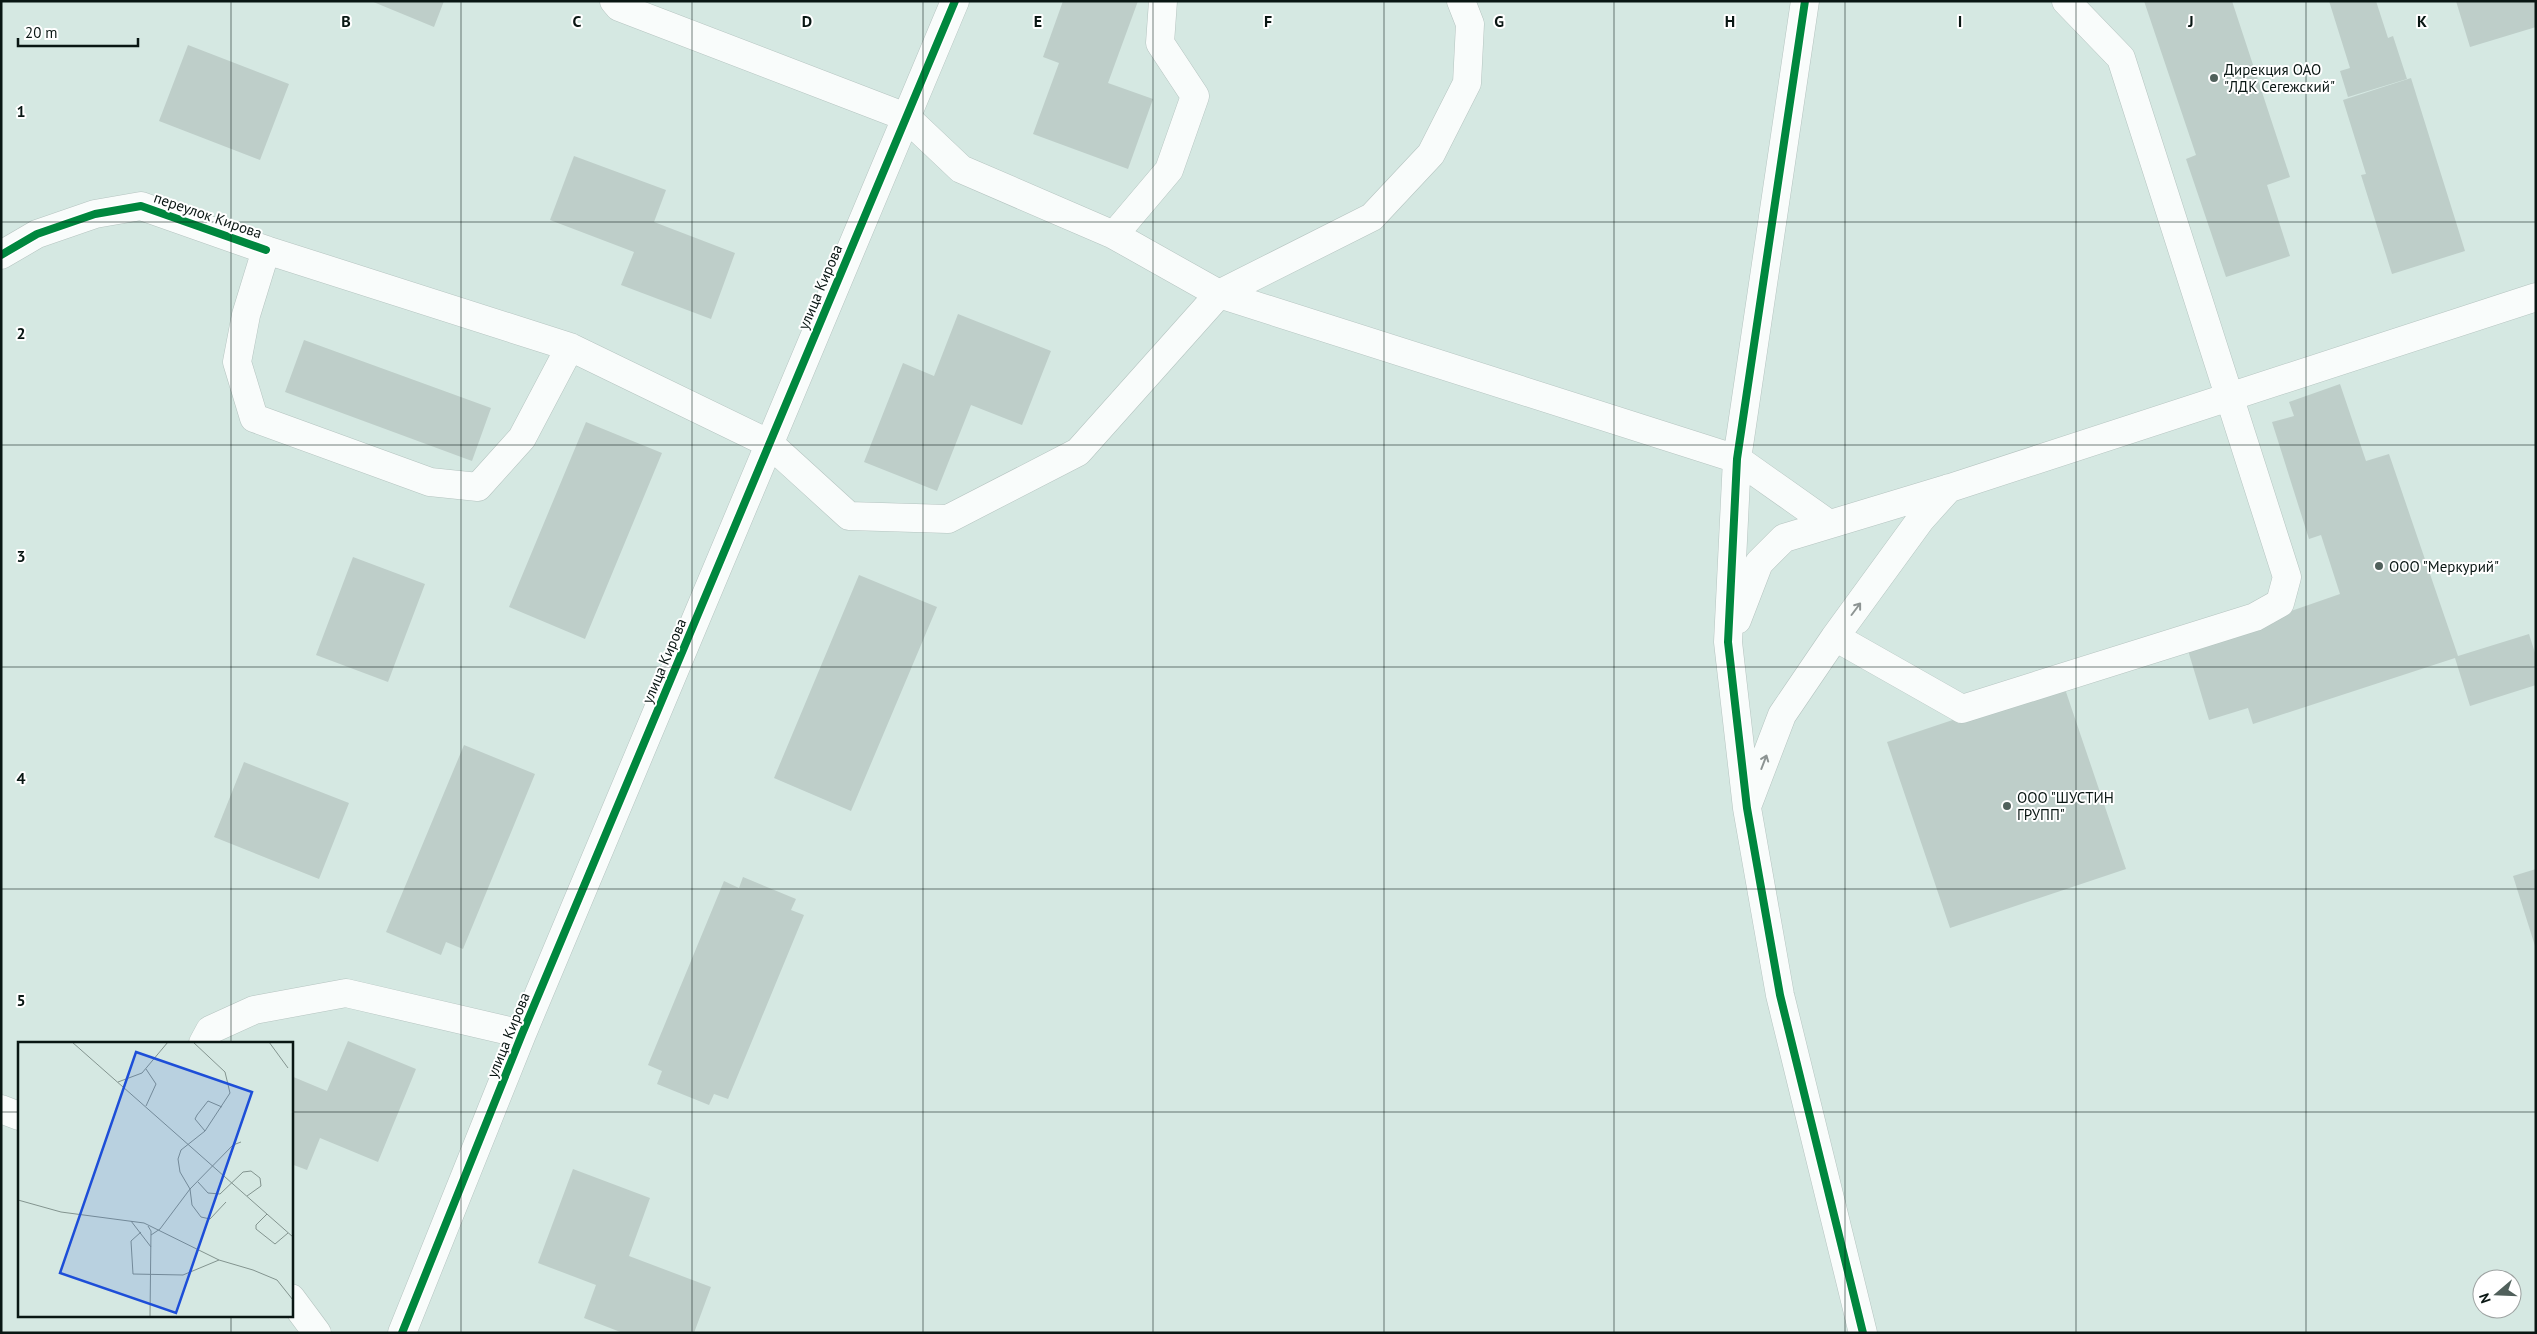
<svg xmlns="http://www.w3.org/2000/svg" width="2537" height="1334" font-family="'PT Sans',sans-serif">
<rect width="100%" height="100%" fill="#d5e8e2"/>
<path fill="#becec9" d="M 371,1 L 444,1 L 434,27 Z
M 1063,1 L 1138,1 L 1108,83 L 1153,99 L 1128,169 L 1033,134 L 1059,63 L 1043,57 Z
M 2144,1 L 2232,1 L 2290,177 L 2267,185 L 2290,256 L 2226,277 L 2186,159 L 2196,155 Z
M 2329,1 L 2376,1 L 2388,38 L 2393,36 L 2407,79 L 2348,97 L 2340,71 L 2350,68 Z
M 2456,1 L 2536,1 L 2536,27 L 2470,47 Z
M 188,45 L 289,84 L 260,160 L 159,121 Z
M 2411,78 L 2465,251 L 2392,274 L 2361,175 L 2366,174 L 2343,100 Z
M 574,156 L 666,190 L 654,222 L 735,253 L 711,319 L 621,285 L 634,252 L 550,220 Z
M 958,314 L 1051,351 L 1022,425 L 971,405 L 937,491 L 864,462 L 903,363 L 934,376 Z
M 304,340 L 491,408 L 472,461 L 285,392 Z
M 2340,384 L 2366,461 L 2389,454 L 2458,656 L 2529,634 L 2536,656 L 2536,685 L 2470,706 L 2455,658 L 2253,724 L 2248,708 L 2209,720 L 2187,647 L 2340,594 L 2321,535 L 2309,539 L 2272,422 L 2294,416 L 2289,402 Z
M 586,422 L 662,453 L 585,639 L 509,607 Z
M 353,557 L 425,584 L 388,682 L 316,655 Z
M 859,575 L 937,607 L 851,811 L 774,778 Z
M 2063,683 L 2126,869 L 1950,928 L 1887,742 Z
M 464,745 L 535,774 L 463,949 L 446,942 L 441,955 L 386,932 Z
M 244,762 L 349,803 L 319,879 L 214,837 Z
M 2536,869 L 2536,946 L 2535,946 L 2513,876 Z
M 743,877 L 796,899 L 791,910 L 804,915 L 728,1099 L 714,1094 L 709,1105 L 657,1084 L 662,1071 L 648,1065 L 724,881 L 739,888 Z
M 348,1041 L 416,1069 L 378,1162 L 320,1138 L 307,1170 L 291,1164 L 291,1076 L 327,1091 Z
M 573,1169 L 650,1198 L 629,1256 L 711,1287 L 694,1333 L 623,1333 L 584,1318 L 596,1285 L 538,1263 Z"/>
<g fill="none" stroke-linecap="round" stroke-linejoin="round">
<defs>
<path id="minor" d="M 614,1 L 619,7 L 906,117 L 961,169 L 1114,235 L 1219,294 L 1737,459 L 1829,524
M 1805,1 L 1737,459 L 1728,642 L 1747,808 L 1780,995 L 1863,1333
M 1114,235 L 1169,170 L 1195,96 L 1160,43 L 1163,1
M 266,250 L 246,315 L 237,362 L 254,418 L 430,482 L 478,487 L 522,438 L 570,347
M 1,255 L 37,234 L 95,214 L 141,206 L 266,250 L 570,347 L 770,444 L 849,516 L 948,519 L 1078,452 L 1219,294 L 1372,217 L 1431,154 L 1467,83 L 1470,24 L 1461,1
M 1737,620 L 1759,563 L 1784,538 L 1950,488 L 2536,297
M 1835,637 L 1962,709 L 2255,617 L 2280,603 L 2287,577 L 2121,58 L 2066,1
M 1748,804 L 1782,715 L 1835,637 L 1921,519 L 1949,488
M 203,1043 L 210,1030 L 254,1010 L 346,993 L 522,1034
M 1,1109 L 19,1116
M 291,1298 L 317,1333
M 402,1333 L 522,1034 L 955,1"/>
</defs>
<use href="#minor" stroke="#b5c4c0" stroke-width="29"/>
<use href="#minor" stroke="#f9fcfb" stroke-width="28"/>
<defs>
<path id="cycleway" d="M 1805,1 L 1737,459 L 1728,642 L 1747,808 L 1780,995 L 1863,1333
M 1,255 L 37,234 L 95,214 L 141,206 L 266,250
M 402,1333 L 522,1034 L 955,1"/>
</defs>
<use href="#cycleway" stroke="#fff" stroke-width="11"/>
<use href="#cycleway" stroke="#00873e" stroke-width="8"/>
</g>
<defs><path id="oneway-shaft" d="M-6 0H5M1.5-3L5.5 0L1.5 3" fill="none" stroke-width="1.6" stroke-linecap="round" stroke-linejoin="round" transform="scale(1.25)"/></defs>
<g stroke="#8d9493">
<use href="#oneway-shaft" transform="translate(1856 609) rotate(-53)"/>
<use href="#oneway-shaft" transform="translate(1764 762) rotate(-69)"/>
</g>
<path fill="none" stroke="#091613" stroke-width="1" stroke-opacity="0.55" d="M 231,1 L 231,1043M 461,1 L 461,1333M 692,1 L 692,1333M 923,1 L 923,1333M 1153,1 L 1153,1333M 1384,1 L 1384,1333M 1614,1 L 1614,1333M 1845,1 L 1845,1333M 2076,1 L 2076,1333M 2306,1 L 2306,1333M 1,222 L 2536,222M 1,445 L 2536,445M 1,667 L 2536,667M 1,889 L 2536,889M 1,1112 L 19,1112M 291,1112 L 2536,1112M 231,1315 L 231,1333"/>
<g fill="#50605b" stroke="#fff" stroke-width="2">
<circle cx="2214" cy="78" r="5"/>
<circle cx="2379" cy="566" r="5"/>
<circle cx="2007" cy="806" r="5"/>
</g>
<g text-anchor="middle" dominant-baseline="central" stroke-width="4" stroke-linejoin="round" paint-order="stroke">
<g font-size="15" fill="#091613" stroke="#fff" text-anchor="start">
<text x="2224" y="69">Дирекция ОАО<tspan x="2224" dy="17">"ЛДК Сегежский"</tspan></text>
<text x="2389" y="566">ООО "Меркурий"</text>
<text x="2017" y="797">ООО "ШУСТИН<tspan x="2017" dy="17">ГРУПП"</tspan></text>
</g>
<g font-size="15" fill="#091613" stroke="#fff">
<text transform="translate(208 215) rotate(19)">переулок Кирова</text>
<text transform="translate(820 287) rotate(-67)">улица Кирова</text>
<text transform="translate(664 661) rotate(-67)">улица Кирова</text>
<text transform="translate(508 1035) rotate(-68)">улица Кирова</text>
</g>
</g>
<g transform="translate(18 1042)">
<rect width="275" height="275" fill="#d5e8e2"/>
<path fill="none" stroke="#83948f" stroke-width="1" d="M 54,0 L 275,195M 175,0 L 207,30 L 212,51 L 187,89 L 163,108 L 160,117 L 162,130 L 172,147 L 174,163 L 183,175 L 192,177 L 208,160M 251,0 L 270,26M 128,27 L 138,42 L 128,64M 100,40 L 124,31 L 150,0M 187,89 L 177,77 L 179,73 L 190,59 L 204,65M 180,140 L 190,151 L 202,152 L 225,130 L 233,129 L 242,136 L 243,144 L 229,154M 0,158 L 43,170 L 126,181 L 201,218 L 235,228 L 259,238 L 275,258M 249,172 L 238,183 L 238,187 L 257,202 L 270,191M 113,179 L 133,205M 130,184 L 133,189 L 132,275M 123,190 L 113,199 L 115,232 L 165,233 L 201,218M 133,193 L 142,187 L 172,147 L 215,103 L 223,100"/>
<path fill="#1d4ed8" fill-opacity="0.15" stroke="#1d4ed8" stroke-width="2.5" d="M 118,10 L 234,50 L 158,271 L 42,231 Z"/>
<rect width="275" height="275" fill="none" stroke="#091613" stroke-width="2.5"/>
</g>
<g font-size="16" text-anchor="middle" font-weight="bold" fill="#091613" stroke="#fff" stroke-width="4" stroke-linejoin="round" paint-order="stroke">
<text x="346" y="27">B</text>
<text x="577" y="27">C</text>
<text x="807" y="27">D</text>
<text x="1038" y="27">E</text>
<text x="1268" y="27">F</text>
<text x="1499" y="27">G</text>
<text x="1730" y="27">H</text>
<text x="1960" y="27">I</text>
<text x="2191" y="27">J</text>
<text x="2422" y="27">K</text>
<text x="21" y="117">1</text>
<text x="21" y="339">2</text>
<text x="21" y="562">3</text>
<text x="21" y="784">4</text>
<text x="21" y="1006">5</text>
</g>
<rect width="2537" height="1334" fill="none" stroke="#091613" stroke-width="5"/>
<g transform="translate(2497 1294) rotate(251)"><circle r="24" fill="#ffffff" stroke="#9da2a1"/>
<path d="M0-4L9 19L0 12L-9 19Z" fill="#50605b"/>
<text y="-8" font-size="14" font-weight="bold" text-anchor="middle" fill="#091613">N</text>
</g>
<path d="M18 38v8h120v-8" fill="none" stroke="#091613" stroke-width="2.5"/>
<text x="25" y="38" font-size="15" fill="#091613" stroke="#ffffff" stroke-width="4" paint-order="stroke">20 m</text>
</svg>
